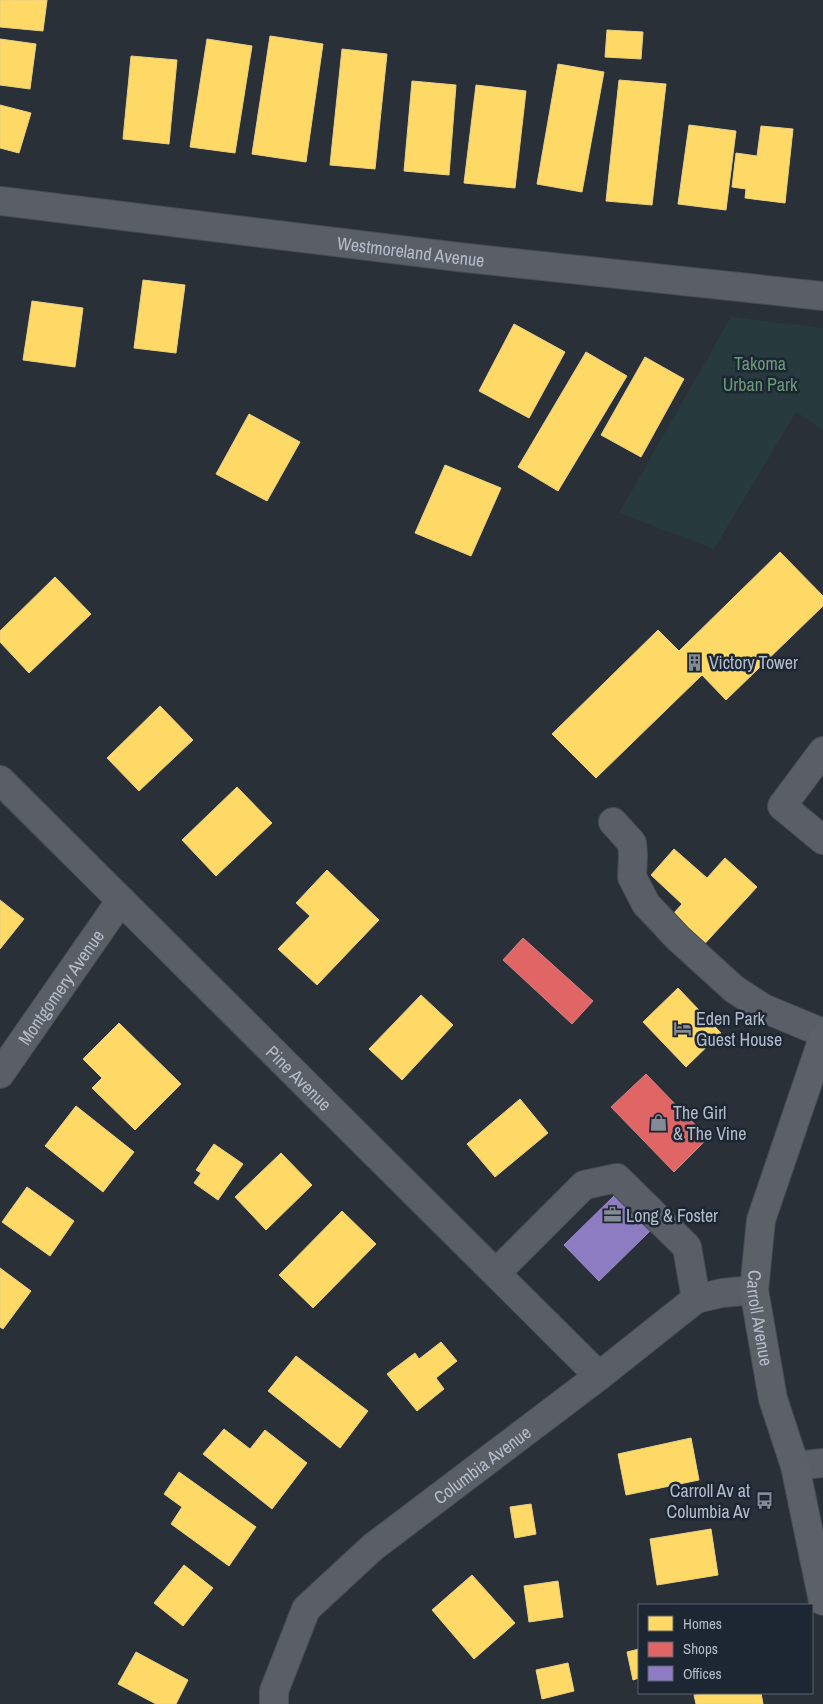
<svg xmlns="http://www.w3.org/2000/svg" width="823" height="1704" font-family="'Archivo Narrow',sans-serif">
<rect width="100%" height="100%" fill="#2a3038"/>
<path fill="#273a3e" d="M 731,317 L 823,328 L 823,430 L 796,412 L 714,549 L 619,513 Z"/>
<path fill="#ffd966" stroke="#e8d084" d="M 0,0 L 47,0 L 43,31 L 0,27 Z
M 607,30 L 643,32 L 641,59 L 605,57 Z
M 270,36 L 323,44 L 306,162 L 252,154 Z
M 0,39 L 36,44 L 30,89 L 0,85 Z
M 207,39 L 252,46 L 235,153 L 190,147 Z
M 342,49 L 387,54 L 375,169 L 330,165 Z
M 131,56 L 177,60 L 169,144 L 123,139 Z
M 558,64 L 604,72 L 582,192 L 537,184 Z
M 619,80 L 666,84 L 652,205 L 606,201 Z
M 412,81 L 456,85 L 449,175 L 404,171 Z
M 476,85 L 526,91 L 515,188 L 464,183 Z
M 0,105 L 31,113 L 19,153 L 0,148 Z
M 689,125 L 736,131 L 726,210 L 678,204 Z
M 761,126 L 793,129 L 785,203 L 745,198 L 746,189 L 732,187 L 736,153 L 757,156 Z
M 143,280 L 185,285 L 176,353 L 134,348 Z
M 32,301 L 83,308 L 75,367 L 23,360 Z
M 514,324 L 565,352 L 529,418 L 479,391 Z
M 586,352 L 627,376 L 558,491 L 518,467 Z
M 645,357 L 684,379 L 641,457 L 601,435 Z
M 249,414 L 300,442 L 267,501 L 216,474 Z
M 445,465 L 501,488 L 471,556 L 415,533 Z
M 780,552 L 823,596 L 823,606 L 726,700 L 702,675 L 596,778 L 552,734 L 658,630 L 679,651 Z
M 55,577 L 91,614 L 29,673 L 0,642 L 0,631 Z
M 160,706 L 193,740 L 139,791 L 107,758 Z
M 237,787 L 272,823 L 216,876 L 182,840 Z
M 674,849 L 707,878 L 725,858 L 757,887 L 698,951 L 666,922 L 682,904 L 651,875 Z
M 327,870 L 379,920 L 317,985 L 278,949 L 310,916 L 296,903 Z
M 0,900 L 24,919 L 0,949 Z
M 678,988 L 721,1033 L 686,1067 L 643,1022 Z
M 421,995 L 453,1025 L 402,1080 L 369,1049 Z
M 119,1023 L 181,1084 L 135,1130 L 92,1088 L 102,1078 L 83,1059 Z
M 520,1099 L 548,1133 L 495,1177 L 467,1144 Z
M 76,1106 L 134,1152 L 103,1192 L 45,1146 Z
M 214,1144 L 243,1164 L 218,1200 L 194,1183 L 201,1173 L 196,1170 Z
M 281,1153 L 312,1185 L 266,1230 L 235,1197 Z
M 27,1187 L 74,1221 L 50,1256 L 2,1222 Z
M 342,1211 L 376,1244 L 313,1308 L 279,1275 Z
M 0,1268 L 31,1291 L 3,1329 L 0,1327 Z
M 441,1342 L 457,1361 L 436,1378 L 444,1389 L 417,1411 L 387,1374 L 415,1353 L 419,1359 Z
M 296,1356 L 368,1411 L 340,1448 L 268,1391 Z
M 224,1429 L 250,1449 L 265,1430 L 307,1463 L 272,1509 L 203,1454 Z
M 691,1438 L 699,1480 L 626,1495 L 618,1454 Z
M 179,1472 L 256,1527 L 229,1566 L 171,1524 L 182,1507 L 164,1494 Z
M 531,1504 L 536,1534 L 515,1538 L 510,1507 Z
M 711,1529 L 718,1575 L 657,1585 L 650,1539 Z
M 184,1565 L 213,1588 L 183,1626 L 154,1603 Z
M 472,1575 L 515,1623 L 474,1659 L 432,1610 Z
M 558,1581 L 563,1617 L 529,1622 L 524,1586 Z
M 639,1649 L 639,1678 L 633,1680 L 627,1652 Z
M 136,1652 L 188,1680 L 176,1704 L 156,1704 L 118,1684 Z
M 568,1663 L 574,1691 L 542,1699 L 536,1670 Z
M 706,1693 L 761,1693 L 763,1704 L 696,1704 L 694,1695 Z"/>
<path fill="#e06666" stroke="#d38084" d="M 523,938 L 593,1001 L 572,1024 L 503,960 Z
M 646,1074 L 708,1138 L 674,1172 L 611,1107 Z"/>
<path fill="#8e7cc3" stroke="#998fc5" d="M 616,1194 L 651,1230 L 599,1281 L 564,1245 Z"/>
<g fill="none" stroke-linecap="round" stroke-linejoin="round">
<defs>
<g id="minor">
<path id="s1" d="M 0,201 L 458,257 L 823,296"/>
<path d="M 823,751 L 782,806 L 823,840"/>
<path id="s2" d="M 0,780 L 599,1376"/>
<path d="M 613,822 L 632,843 L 633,855 L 632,877 L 646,904 L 678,938 L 734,989 L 763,1008 L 823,1033"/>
<path id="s3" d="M 0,1074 L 121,900"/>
<path d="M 496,1273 L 584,1185 L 617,1178 L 687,1247 L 696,1299"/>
<path d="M 795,1466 L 823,1463"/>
<path id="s4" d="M 274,1704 L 274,1691 L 306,1609 L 373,1547 L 599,1376 L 696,1299 L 722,1293 L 754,1290"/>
</g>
<g id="major">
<path id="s5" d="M 823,1038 L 761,1220 L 754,1290 L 773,1399 L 795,1466 L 823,1601"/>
</g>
</defs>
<use href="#minor" stroke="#484c53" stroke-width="30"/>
<use href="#major" stroke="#484c55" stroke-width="30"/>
<use href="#minor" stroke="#5a5e66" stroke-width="28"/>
<use href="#major" stroke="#5c6168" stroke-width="28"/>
</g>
<defs>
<symbol id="building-bare" viewBox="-9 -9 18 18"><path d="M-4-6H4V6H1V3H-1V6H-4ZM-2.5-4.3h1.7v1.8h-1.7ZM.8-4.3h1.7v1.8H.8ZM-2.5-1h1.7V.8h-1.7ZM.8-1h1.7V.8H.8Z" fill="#848b96" stroke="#1d2633" stroke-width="2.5" paint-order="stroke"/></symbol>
<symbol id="hotel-bare" viewBox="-9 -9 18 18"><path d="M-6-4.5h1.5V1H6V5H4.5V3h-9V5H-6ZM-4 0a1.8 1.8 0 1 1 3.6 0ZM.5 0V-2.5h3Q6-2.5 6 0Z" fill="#848b96" stroke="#1d2633" stroke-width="2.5" paint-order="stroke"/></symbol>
<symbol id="shop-bare" viewBox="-9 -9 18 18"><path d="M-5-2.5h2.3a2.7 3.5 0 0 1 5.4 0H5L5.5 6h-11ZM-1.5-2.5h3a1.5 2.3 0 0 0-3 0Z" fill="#848b96" stroke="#1d2633" stroke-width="2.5" paint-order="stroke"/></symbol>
<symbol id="office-bare" viewBox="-9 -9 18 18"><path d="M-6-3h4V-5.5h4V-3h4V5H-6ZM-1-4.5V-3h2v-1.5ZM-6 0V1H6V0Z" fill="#848b96" stroke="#1d2633" stroke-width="2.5" paint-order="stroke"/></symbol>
<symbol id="bus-bare" viewBox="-9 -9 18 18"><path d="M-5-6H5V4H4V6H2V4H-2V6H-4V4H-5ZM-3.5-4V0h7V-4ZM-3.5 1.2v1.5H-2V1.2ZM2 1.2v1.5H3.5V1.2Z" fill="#848b96" stroke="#1d2633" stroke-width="2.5" paint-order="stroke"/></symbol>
</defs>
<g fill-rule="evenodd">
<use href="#building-bare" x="682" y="650" width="25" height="25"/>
<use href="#hotel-bare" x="670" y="1016" width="25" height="25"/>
<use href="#shop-bare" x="646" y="1110" width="25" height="25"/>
<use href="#office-bare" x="600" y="1202" width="25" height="25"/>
<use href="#bus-bare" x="752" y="1488" width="25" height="25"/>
</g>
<g text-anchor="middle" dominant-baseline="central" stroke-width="5" stroke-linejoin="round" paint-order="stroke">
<g font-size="18" fill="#b4bcc9" stroke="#1d2633">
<text stroke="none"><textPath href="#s1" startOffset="414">Westmoreland Avenue</textPath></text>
<text stroke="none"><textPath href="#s3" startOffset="106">Montgomery Avenue</textPath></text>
<text stroke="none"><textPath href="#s2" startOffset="422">Pine Avenue</textPath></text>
<text stroke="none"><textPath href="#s5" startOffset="291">Carroll Avenue</textPath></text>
<text stroke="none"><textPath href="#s4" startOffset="329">Columbia Avenue</textPath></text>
</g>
<g font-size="18" fill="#6b9a76" stroke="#1d2633">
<text x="760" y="363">Takoma<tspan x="760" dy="21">Urban Park</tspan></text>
</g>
<g font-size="18" fill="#b4bcc9" stroke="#1d2633" text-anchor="start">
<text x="709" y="662">Victory Tower</text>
<text x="696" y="1018">Eden Park<tspan x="696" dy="21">Guest House</tspan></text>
<text x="673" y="1112">The Girl<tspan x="673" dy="21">&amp; The Vine</tspan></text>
<text x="626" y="1215">Long &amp; Foster</text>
<text x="750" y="1490" text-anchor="end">Carroll Av at<tspan x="750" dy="21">Columbia Av</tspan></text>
</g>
</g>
<rect x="638" y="1604" width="175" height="90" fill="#1d2633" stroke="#59626f"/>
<rect x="648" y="1616" width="25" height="15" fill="#ffd966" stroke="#59626f"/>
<text x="683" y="1629" font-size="15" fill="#b4bcc9">Homes</text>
<rect x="648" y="1642" width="25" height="15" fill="#e06666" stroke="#59626f"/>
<text x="683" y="1654" font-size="15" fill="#b4bcc9">Shops</text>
<rect x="648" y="1666" width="25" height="15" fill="#8e7cc3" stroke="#59626f"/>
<text x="683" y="1679" font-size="15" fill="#b4bcc9">Offices</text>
</svg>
